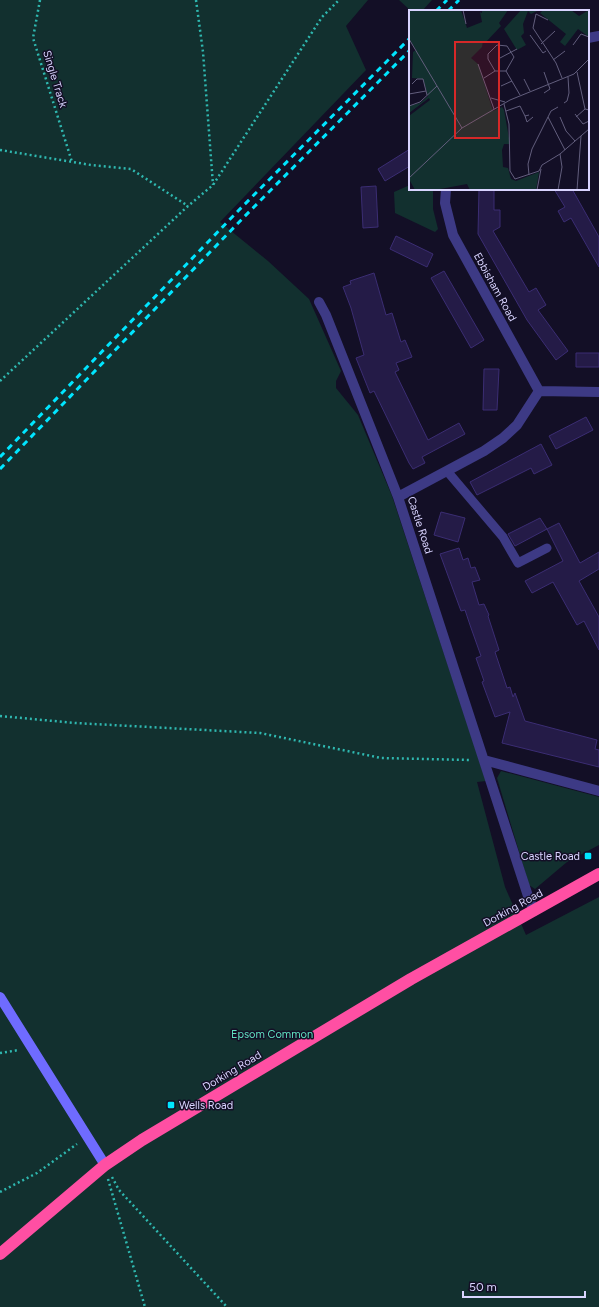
<svg xmlns="http://www.w3.org/2000/svg" width="599" height="1307" font-family="Figtree,sans-serif">
<rect width="100%" height="100%" fill="#130f26"/>
<path fill="#12302f" d="M 0,0 L 368,0 L 346,26 L 366,70 L 220,222 L 268,261 L 309,299 L 341,371 L 336,381 L 336,388 L 358,415 L 392,496 L 486,781 L 477,782 L 505,887 L 526,935 L 599,897 L 599,1307 L 0,1307 Z
M 399,0 L 432,0 L 422,11 L 411,11 Z
M 410,185 L 410,189 L 433,189 L 433,209 L 438,229 L 435,232 L 395,213 L 394,192 Z
M 501,771 L 599,797 L 599,845 L 567,862 L 535,889 L 529,885 L 497,778 Z"/>
<path fill="#241b47" stroke="#3b2d73" d="M 410,149 L 410,166 L 385,181 L 378,169 Z
M 376,186 L 378,227 L 363,228 L 361,187 Z
M 479,189 L 494,189 L 494,210 L 500,210 L 500,227 L 493,231 L 529,292 L 536,288 L 546,305 L 538,310 L 568,351 L 556,360 L 527,320 L 478,234 Z
M 554,189 L 572,189 L 599,237 L 599,267 L 571,218 L 564,222 L 558,211 L 565,207 Z
M 396,236 L 433,254 L 427,267 L 390,249 Z
M 444,271 L 484,340 L 471,348 L 431,278 Z
M 374,273 L 386,315 L 392,313 L 401,342 L 405,340 L 412,357 L 396,363 L 399,370 L 395,372 L 428,440 L 459,423 L 465,434 L 422,457 L 425,463 L 413,469 L 409,463 L 374,391 L 370,393 L 356,358 L 364,355 L 351,308 L 343,287 L 351,284 L 350,281 Z
M 576,353 L 599,353 L 599,367 L 576,367 Z
M 484,369 L 499,369 L 497,410 L 483,410 Z
M 586,417 L 593,430 L 556,449 L 549,436 Z
M 541,444 L 552,465 L 534,474 L 531,468 L 477,495 L 470,482 Z
M 441,512 L 465,518 L 458,542 L 434,535 Z
M 540,518 L 547,529 L 515,546 L 508,534 Z
M 559,523 L 580,563 L 599,552 L 599,569 L 579,581 L 599,617 L 599,650 L 584,621 L 577,625 L 553,582 L 532,593 L 525,581 L 563,561 L 547,529 Z
M 459,548 L 463,560 L 468,558 L 471,568 L 475,567 L 480,580 L 472,582 L 479,605 L 484,604 L 489,615 L 488,616 L 499,650 L 495,652 L 507,688 L 510,687 L 513,697 L 515,693 L 525,721 L 597,740 L 595,749 L 599,750 L 599,767 L 502,743 L 510,712 L 495,717 L 482,682 L 484,681 L 476,658 L 481,656 L 470,625 L 465,610 L 461,611 L 440,554 Z"/>
<g fill="none" stroke-linecap="round" stroke-linejoin="round">
<path stroke="#2fb8b0" stroke-width="2.5" stroke-dasharray="2 3" stroke-linecap="butt" d="M 40,0 L 33,38 L 72,162
M 196,0 L 203,52 L 213,185
M 0,150 L 91,165 L 131,169 L 188,206
M 0,381 L 188,206 L 213,185 L 322,17 L 339,0
M 0,716 L 75,723 L 260,733 L 381,758 L 470,760
M 0,1053 L 19,1050
M 112,1177 L 119,1190 L 227,1307
M 108,1179 L 145,1307
M 0,1192 L 37,1173 L 77,1144"/>
<path stroke="#3d3a85" stroke-width="9" d="M 447,471 L 503,537 L 518,563 L 547,548"/>
<path stroke="#3d3a85" stroke-width="10" d="M 588,38 L 599,36
M 446,189 L 445,203 L 453,235 L 539,391 L 599,392
M 319,302 L 326,315 L 398,497 L 528,896 L 534,911
M 398,497 L 484,451 L 503,438 L 517,425 L 539,391
M 484,760 L 599,791"/>
<path stroke="#6f6bff" stroke-width="10" d="M 0,997 L 105,1165"/>
<path stroke="#ff4fa3" stroke-width="12" d="M 0,1254 L 105,1165 L 142,1140 L 411,979 L 599,874"/>
<path stroke="#00e5ff" stroke-width="3" stroke-dasharray="6 5" stroke-linecap="butt" d="M 436,11 L 447,0
M 448,11 L 459,0
M 0,457 L 238,211 L 410,38
M 0,469 L 244,217 L 410,50"/>
</g>
<g fill="#00e5ff" stroke="#130f26" stroke-width="1.5">
<rect x="584" y="852" width="8" height="8" rx="2"/>
<rect x="167" y="1101" width="8" height="8" rx="2"/>
</g>
<g text-anchor="middle" dominant-baseline="central" stroke-width="3" stroke-linejoin="round" paint-order="stroke">
<g font-size="11" fill="#d9d4ff" stroke="#130f26">
<text transform="translate(55 79) rotate(73)">Single Track</text>
<text transform="translate(495 287) rotate(61)">Ebbisham Road</text>
<text transform="translate(420 525) rotate(72)">Castle Road</text>
<text transform="translate(513 908) rotate(-29)">Dorking Road</text>
<text transform="translate(232 1071) rotate(-31)">Dorking Road</text>
</g>
<g font-size="11" fill="#d9d4ff" stroke="#130f26" text-anchor="end">
<text x="580" y="856">Castle Road</text>
<text x="179" y="1105" text-anchor="start">Wells Road</text>
</g>
<g font-size="11" fill="#5fe0c0" stroke="#130f26">
<text x="272" y="1034">Epsom Common</text>
</g>
</g>
<g transform="translate(409 10)">
<rect width="180" height="180" fill="#130f26"/>
<path d="M 0,0 L 52,0 L 58,18 L 73,12 L 71,2 L 67,0 L 73,3 L 73,0 L 99,0 L 90,13 L 92,16 L 76,33 L 74,31 L 73,37 L 62,48 L 69,54 L 84,101 L 93,97 L 95,100 L 101,134 L 95,134 L 93,140 L 94,157 L 99,158 L 102,169 L 107,171 L 130,162 L 127,180 L 61,180 L 58,174 L 26,180 L 6,180 L 0,169 L 0,106 L 21,90 L 20,88 L 0,103 L 0,96 L 11,93 L 19,86 L 14,69 L 3,68 L 4,42 L 7,40 L 0,28 ZM 112,0 L 130,0 L 122,4 L 119,1 L 114,14 L 115,23 L 112,26 L 117,35 L 108,40 L 95,19 ZM 134,0 L 162,0 L 170,6 L 180,0 L 180,27 L 169,19 L 156,36 L 151,32 L 157,24 L 131,3 Z" fill="#12302f"/>
<path fill="none" stroke="#625e7d" stroke-width="1" d="M 54,0 L 57,14M 139,10 L 127,4 L 124,18 L 147,53 L 153,68M 121,25 L 134,43 L 137,41M 0,29 L 53,118M 132,34 L 146,21M 164,35 L 172,24 L 180,27M 91,48 L 108,39M 144,50 L 156,41M 69,54 L 85,99M 97,61 L 105,47 L 98,36 L 88,35 L 79,44 L 79,49 L 86,61 L 97,61 L 111,85M 135,62 L 141,79 L 135,83M 168,62 L 176,99 L 180,100M 75,68 L 86,61M 115,69 L 121,81M 3,74 L 8,69 L 14,69 L 18,85M 92,76 L 103,71M 0,84 L 17,81M 82,88 L 96,92M 155,93 L 158,91 L 160,83 L 159,67M 95,94 L 100,114 L 101,161 L 106,169 L 130,161 L 133,155 L 151,144 L 180,119M 0,96 L 11,92 L 28,76M 97,101 L 111,96 L 116,106M 166,104 L 174,114 L 180,111M 120,105 L 116,106 L 118,112 L 124,107M 139,107 L 156,140M 151,107 L 157,121 L 166,131M 167,107 L 176,99M 120,165 L 119,154 L 123,139 L 142,101 L 149,97M 0,168 L 53,118 L 101,90 L 165,64 L 180,49M 128,180 L 132,159M 149,180 L 153,157 L 151,144M 168,180 L 172,126"/>
<path fill="#d62828" fill-opacity="0.15" stroke="#d62828" stroke-width="2" d="M 46,32 L 90,32 L 90,128 L 46,128 Z"/>
<rect width="180" height="180" fill="none" stroke="#d9d4ff" stroke-width="2"/>
</g>
<path d="M463 1291v6h122v-6" fill="none" stroke="#d9d4ff" stroke-width="2"/>
<text x="469" y="1291" font-size="12" fill="#d9d4ff" stroke="#130f26" stroke-width="3" paint-order="stroke">50 m</text>
</svg>
